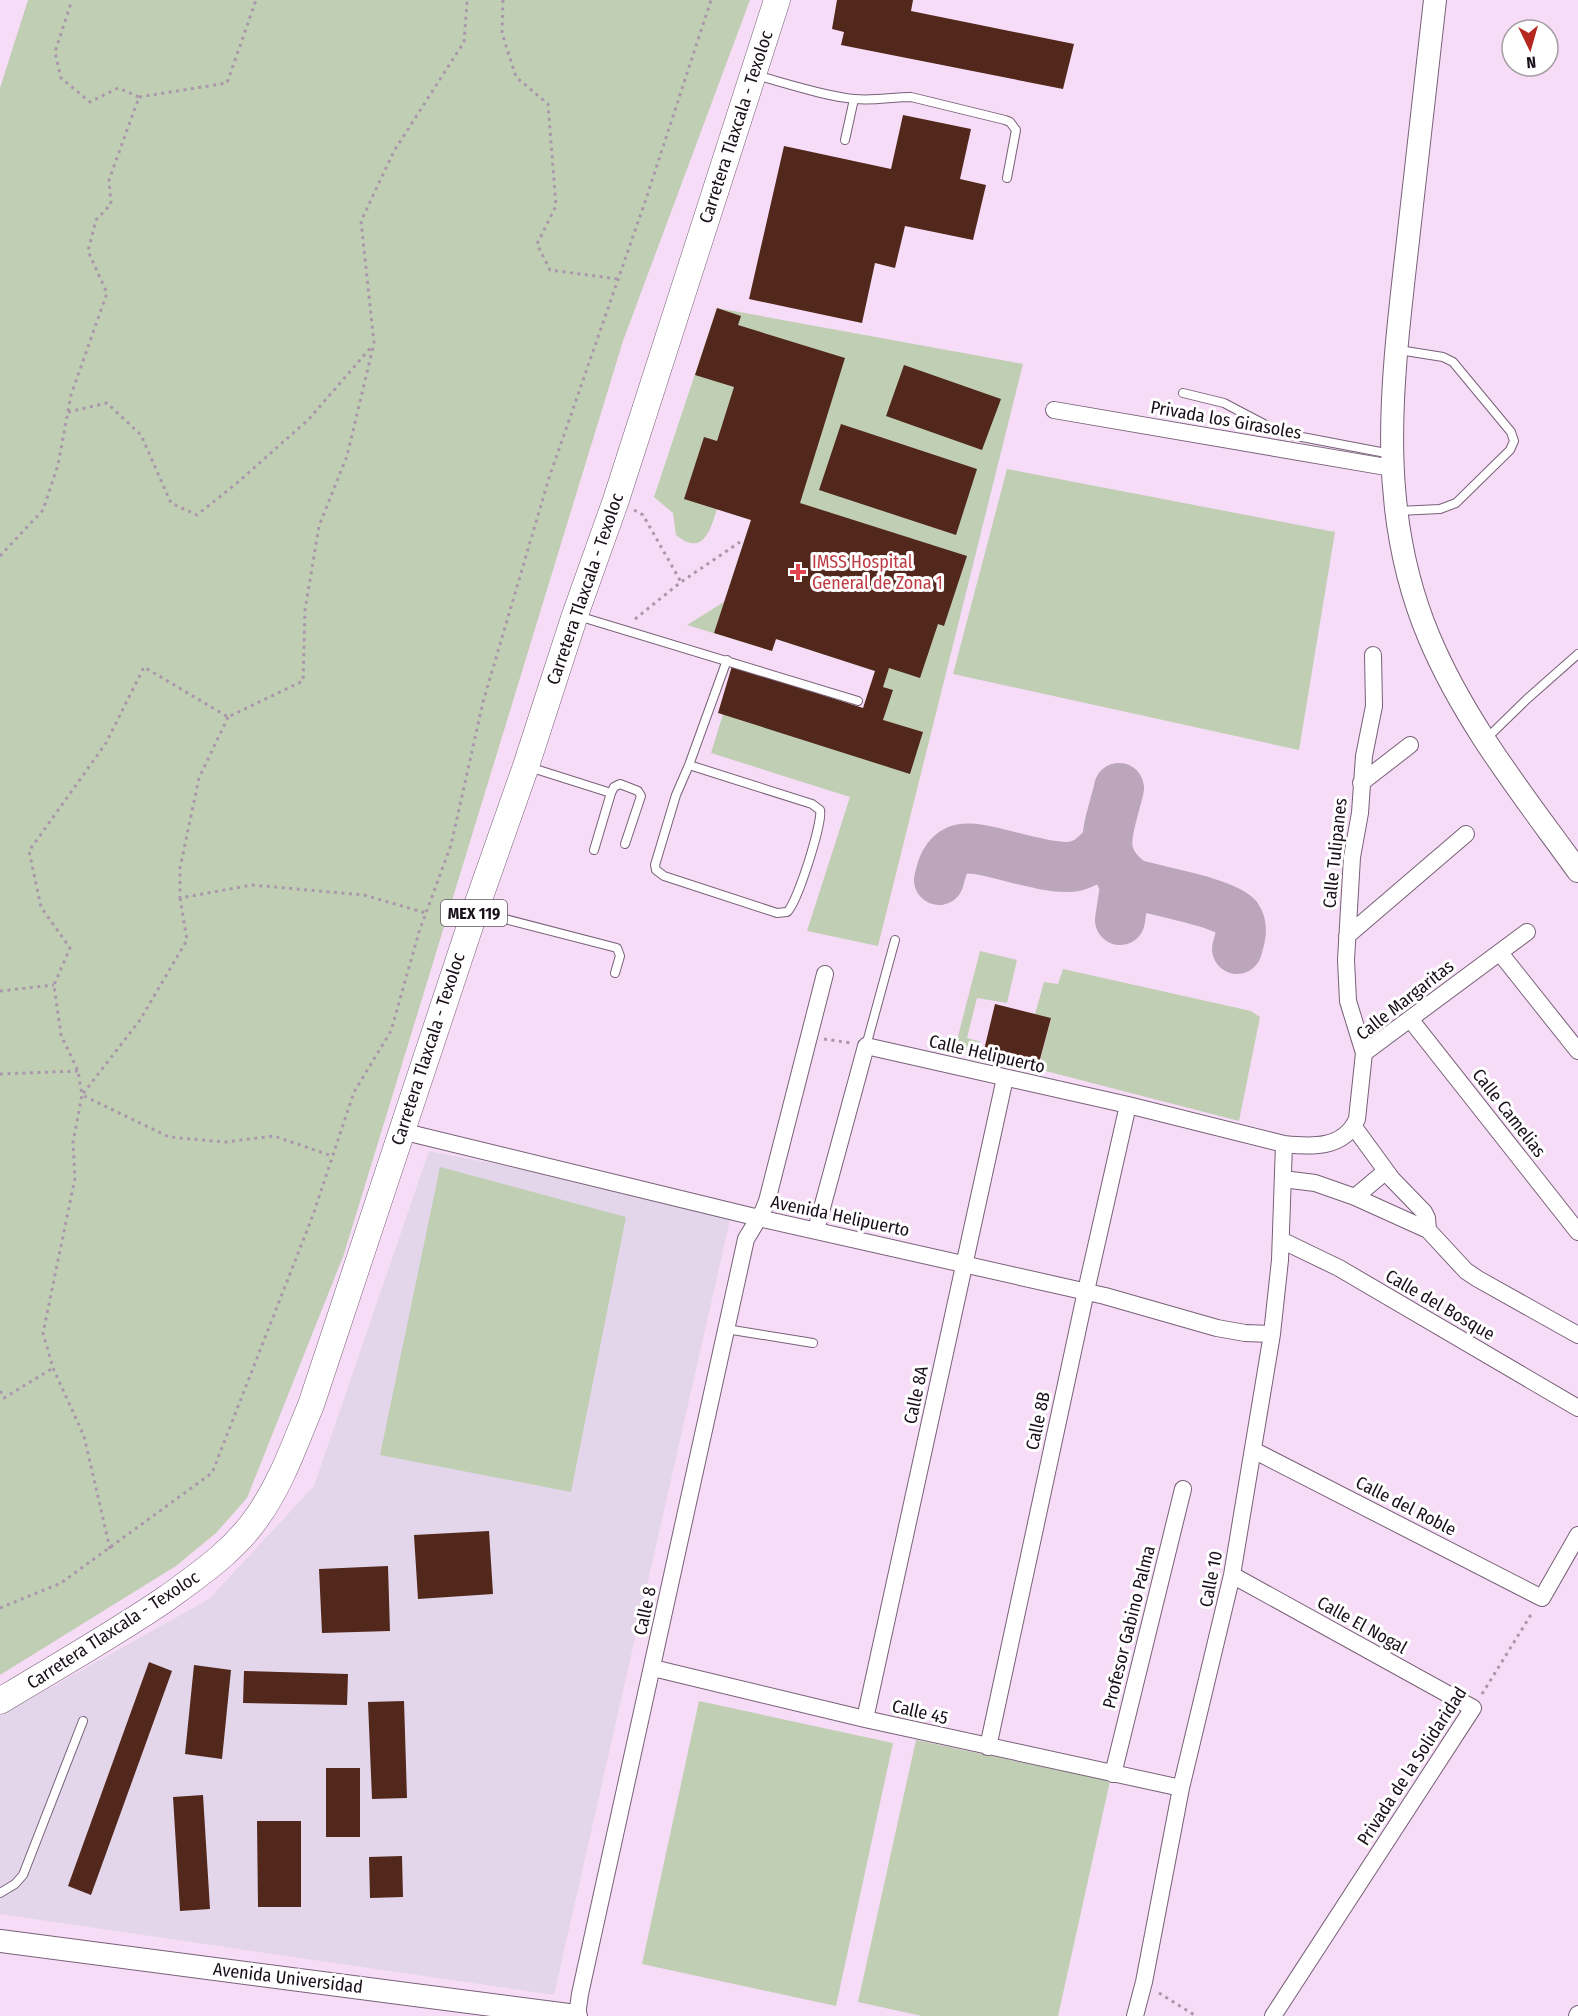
<svg xmlns="http://www.w3.org/2000/svg" width="1578" height="2016" font-family="'Fira Sans Condensed',sans-serif">
<rect width="100%" height="100%" fill="#f6dcf6"/>
<path fill="#e3d6ea" d="M 429,1151 L 732,1211 L 554,1995 L 0,1914 L 0,1716 L 209,1599 L 314,1486 Z"/>
<path fill="#c0cfb4" d="M 28,0 L 750,0 L 623,341 L 344,1254 L 247,1498 L 216,1533 L 176,1566 L 0,1675 L 0,88 Z
M 717,308 L 1023,364 L 878,946 L 807,931 L 850,797 L 711,753 L 723,714 L 883,720 L 892,690 L 883,687 L 875,671 L 776,639 L 772,651 L 687,625 L 724,602 L 751,520 L 717,509 C 710,531 703,557 676,535 L 673,513 L 654,497 Z
M 1007,469 L 1335,532 L 1299,750 L 953,674 Z
M 980,951 L 1017,960 L 1007,1003 L 977,998 L 967,1038 L 981,1042 L 979,1054 L 955,1048 Z
M 1063,969 L 1251,1011 L 1260,1017 L 1239,1121 L 1038,1069 L 1051,1018 L 1035,1014 L 1044,982 L 1058,984 Z
M 440,1167 L 626,1217 L 571,1492 L 380,1455 Z
M 699,1701 L 893,1743 L 836,2006 L 642,1964 Z
M 916,1740 L 1110,1781 L 1058,2016 L 922,2016 L 858,2002 Z"/>
<g fill="none" stroke-linecap="round" stroke-linejoin="round">
<path stroke="#bca6bc" stroke-width="50" d="M 1119,788 C 1110,828 1092,856 1133,884 C 1153,890 1226,903 1237,917 C 1244,927 1240,939 1237,949
M 939,880 C 942,867 945,856 958,850 C 978,841 1045,873 1076,866 C 1089,863 1098,853 1106,844
M 1120,920 L 1125,887 L 1121,876"/>
</g>
<path fill="#52271c" d="M 837,0 L 913,0 L 911,11 L 1074,44 L 1063,89 L 841,45 L 844,32 L 832,29 Z
M 903,115 L 971,129 L 960,179 L 986,185 L 973,240 L 905,226 L 895,268 L 875,263 L 862,323 L 749,299 L 784,146 L 891,169 Z
M 717,308 L 741,316 L 738,325 L 845,358 L 800,503 L 967,556 L 944,626 L 938,624 L 920,678 L 889,668 L 883,687 L 893,690 L 883,720 L 923,732 L 910,774 L 718,713 L 732,666 L 863,708 L 875,671 L 776,639 L 772,651 L 714,633 L 751,520 L 684,499 L 704,437 L 717,441 L 734,387 L 695,375 Z
M 904,365 L 1001,399 L 982,450 L 886,416 Z
M 841,424 L 977,469 L 956,535 L 819,490 Z
M 995,1004 L 1051,1018 L 1039,1063 L 984,1050 Z
M 489,1531 L 493,1594 L 418,1599 L 414,1535 Z
M 388,1566 L 390,1631 L 322,1633 L 319,1569 Z
M 149,1662 L 172,1671 L 91,1895 L 68,1886 Z
M 194,1665 L 231,1670 L 222,1759 L 185,1754 Z
M 244,1671 L 348,1674 L 347,1705 L 243,1703 Z
M 404,1701 L 407,1798 L 372,1799 L 368,1702 Z
M 326,1768 L 360,1768 L 360,1837 L 326,1837 Z
M 203,1795 L 210,1909 L 180,1911 L 173,1797 Z
M 257,1821 L 301,1821 L 301,1907 L 258,1907 Z
M 402,1856 L 403,1897 L 370,1898 L 369,1857 Z"/>
<g fill="none" stroke-linecap="round" stroke-linejoin="round">
<defs>
<path id="lane" d="M 755,75 C 786,83 823,96 855,99 C 874,101 892,97 911,97 L 1005,120 L 1010,122 L 1016,130 L 1007,178
M 845,140 L 854,99
M 1183,393 L 1224,403 L 1281,433 L 1391,454
M 1398,511 L 1440,509 L 1456,503 L 1510,450 L 1514,441 L 1511,432 L 1453,362 L 1443,357 L 1399,350
M 578,616 L 858,701
M 1487,738 L 1527,699 L 1578,654
M 689,765 L 812,804 L 820,810 C 823,822 797,904 787,912 L 777,913 L 664,876 L 656,870 L 655,865 L 676,795 L 689,765 L 727,660
M 529,767 L 611,793
M 594,850 L 611,793 L 614,787 L 620,784 L 638,791 L 641,796 L 625,844
M 478,912 L 617,948 L 620,956 L 615,973
M 866,1046 L 895,940
M 726,1329 L 813,1343
M 0,1893 L 15,1884 L 23,1875 L 83,1721"/>
<path id="street" d="M 1054,410 L 1392,468
M 1361,783 L 1410,745
M 1347,936 L 1466,834
M 1500,953 L 1578,1051
M 1410,1019 L 1578,1232
M 1364,1053 L 1348,1001 L 1346,960 L 1352,857 L 1360,813 L 1364,756 L 1374,706 L 1373,655
M 1354,1127 L 1392,1179 L 1424,1212 L 1427,1218 L 1428,1230
M 401,1131 L 759,1218 L 1105,1296 L 1217,1328 L 1245,1333 L 1272,1334
M 1283,1179 L 1315,1183 L 1355,1197 L 1428,1230 L 1466,1271 L 1478,1279 L 1578,1335
M 1355,1197 L 1386,1171
M 816,1230 L 866,1046 L 1128,1105 L 1284,1144 C 1311,1147 1344,1149 1357,1119 L 1364,1053 L 1527,932
M 1281,1240 L 1339,1268 L 1578,1408
M 1253,1450 L 1542,1598 L 1578,1535
M 1232,1575 L 1473,1708 L 1273,2016
M 653,1668 L 865,1719 L 1181,1788
M 865,1719 L 1005,1078
M 988,1747 L 1086,1291 L 1128,1105
M 1113,1774 L 1183,1489
M 577,2016 L 580,1994 L 746,1239 L 763,1211 L 767,1201 L 825,974
M 1135,2016 L 1144,1982 L 1181,1788 L 1232,1575 L 1272,1334 L 1280,1260 L 1284,1144
M 1577,2016 L 1578,2014"/>
<path id="secondary" d="M 1435,0 C 1425,83 1416,166 1407,249 C 1392,382 1375,509 1429,637 C 1465,723 1524,796 1578,871
M 0,1941 L 576,2016"/>
<path id="primary" d="M 0,1701 C 56,1667 113,1635 167,1598 C 200,1574 235,1550 258,1516 C 282,1482 295,1443 311,1405 L 475,911 L 526,766 L 575,615 L 616,500 L 777,0"/>
</defs>
<use href="#lane" stroke="#786178" stroke-width="10"/>
<use href="#street" stroke="#786178" stroke-width="18"/>
<use href="#secondary" stroke="#786178" stroke-width="24"/>
<use href="#primary" stroke="#786178" stroke-width="27"/>
<path stroke="#ab97ab" stroke-width="3" stroke-dasharray="3 4.5" stroke-linecap="butt" d="M 503,0 L 502,33 L 516,77 L 548,104 L 556,206 L 537,244 L 550,270 L 618,279
M 139,97 L 227,83 L 256,0
M 68,412 L 107,403 L 141,435 L 171,503 L 197,515 L 237,483 L 309,419 L 373,345
M 634,510 L 643,515 L 681,582
M 0,556 L 43,510 L 58,465 L 71,395 L 107,293 L 88,251 L 96,220 L 111,204 L 109,180 L 139,97 L 118,88 L 90,102 L 61,78 L 55,52 L 72,0
M 635,619 L 681,582 L 740,542
M 228,717 L 199,778 L 180,868 L 180,898 L 252,885 L 364,895 L 426,913
M 180,898 L 187,940 L 140,1020 L 82,1095 L 169,1137 L 225,1142 L 274,1136 L 332,1156
M 0,991 L 54,985
M 824,1039 L 851,1043
M 0,1074 L 78,1071
M 0,1391 L 4,1398 L 53,1368
M 110,1549 L 84,1436 L 53,1368 L 43,1333 L 75,1178 L 73,1142 L 82,1095 L 78,1071 L 61,1035 L 54,985 L 70,948 L 41,907 L 29,851 L 106,743 L 144,667 L 228,717 L 303,681 L 305,610 L 319,526 L 347,456 L 374,343 L 361,221 L 394,151 L 464,42 L 467,3 L 465,0
M 0,1608 L 61,1583 L 212,1473 L 313,1215 L 354,1092 L 391,1031 L 419,932 L 451,845 L 483,702 L 549,478 L 646,199 L 711,0
M 1482,1694 L 1532,1613
M 1159,1993 L 1196,2016"/>
<use href="#lane" stroke="#fff" stroke-width="8"/>
<use href="#street" stroke="#fff" stroke-width="16"/>
<use href="#secondary" stroke="#fff" stroke-width="22"/>
<use href="#primary" stroke="#fff" stroke-width="26"/>
</g>
<path fill="#e0444e" stroke="#fff" stroke-width="2" d="M795 563h6v6h6v6h-6v6h-6v-6h-6v-6h6z"/>
<g text-anchor="middle" dominant-baseline="central" stroke-width="6" stroke-linejoin="round" paint-order="stroke">
<rect fill="#fff" stroke="#5e585e" stroke-width="1.5" x="441" y="900" width="66" height="26" rx="4.5"/>
<g font-size="16" font-weight="bold" fill="#191019">
<text x="474" y="913">MEX 119</text>
</g>
<g font-size="18" fill="#191019" stroke="#fff">
<text transform="translate(736 127) rotate(-72)">Carretera Tlaxcala - Texoloc</text>
<text transform="translate(1226 420) rotate(10)">Privada los Girasoles</text>
<text transform="translate(585 589) rotate(-71)">Carretera Tlaxcala - Texoloc</text>
<text transform="translate(1335 853) rotate(-84)">Calle Tulipanes</text>
<text transform="translate(1405 1000) rotate(-38)">Calle Margaritas</text>
<text transform="translate(428 1049) rotate(-72)">Carretera Tlaxcala - Texoloc</text>
<text transform="translate(987 1054) rotate(13)">Calle Helipuerto</text>
<text transform="translate(1509 1113) rotate(52)">Calle Camelias</text>
<text transform="translate(840 1216) rotate(12)">Avenida Helipuerto</text>
<text transform="translate(1440 1305) rotate(30)">Calle del Bosque</text>
<text transform="translate(916 1395) rotate(-78)">Calle 8A</text>
<text transform="translate(1038 1421) rotate(-78)">Calle 8B</text>
<text transform="translate(1406 1506) rotate(27)">Calle del Roble</text>
<text transform="translate(1211 1579) rotate(-79)">Calle 10</text>
<text transform="translate(645 1611) rotate(-78)">Calle 8</text>
<text transform="translate(1362 1625) rotate(29)">Calle El Nogal</text>
<text transform="translate(1129 1627) rotate(-76)">Profesor Gabino Palma</text>
<text transform="translate(113 1630) rotate(-33)">Carretera Tlaxcala - Texoloc</text>
<text transform="translate(920 1712) rotate(13)">Calle 45</text>
<text transform="translate(1412 1766) rotate(-57)">Privada de la Solidaridad</text>
<text transform="translate(288 1978) rotate(7)">Avenida Universidad</text>
</g>
<g font-size="18" fill="#be3a42" stroke="#fff" text-anchor="start">
<text x="812" y="562">IMSS Hospital<tspan x="812" dy="21">General de Zona 1</tspan></text>
</g>
</g>
<g transform="translate(1530 48) rotate(175)"><circle r="28" fill="#ffffff" stroke="#a39fa3" stroke-width="1.5"/>
<path d="M0-4.5L10 22L0 15L-10 22Z" fill="#b6271f"/>
<text y="-9" font-size="16" font-weight="bold" text-anchor="middle" fill="#191019">N</text>
</g>
</svg>
